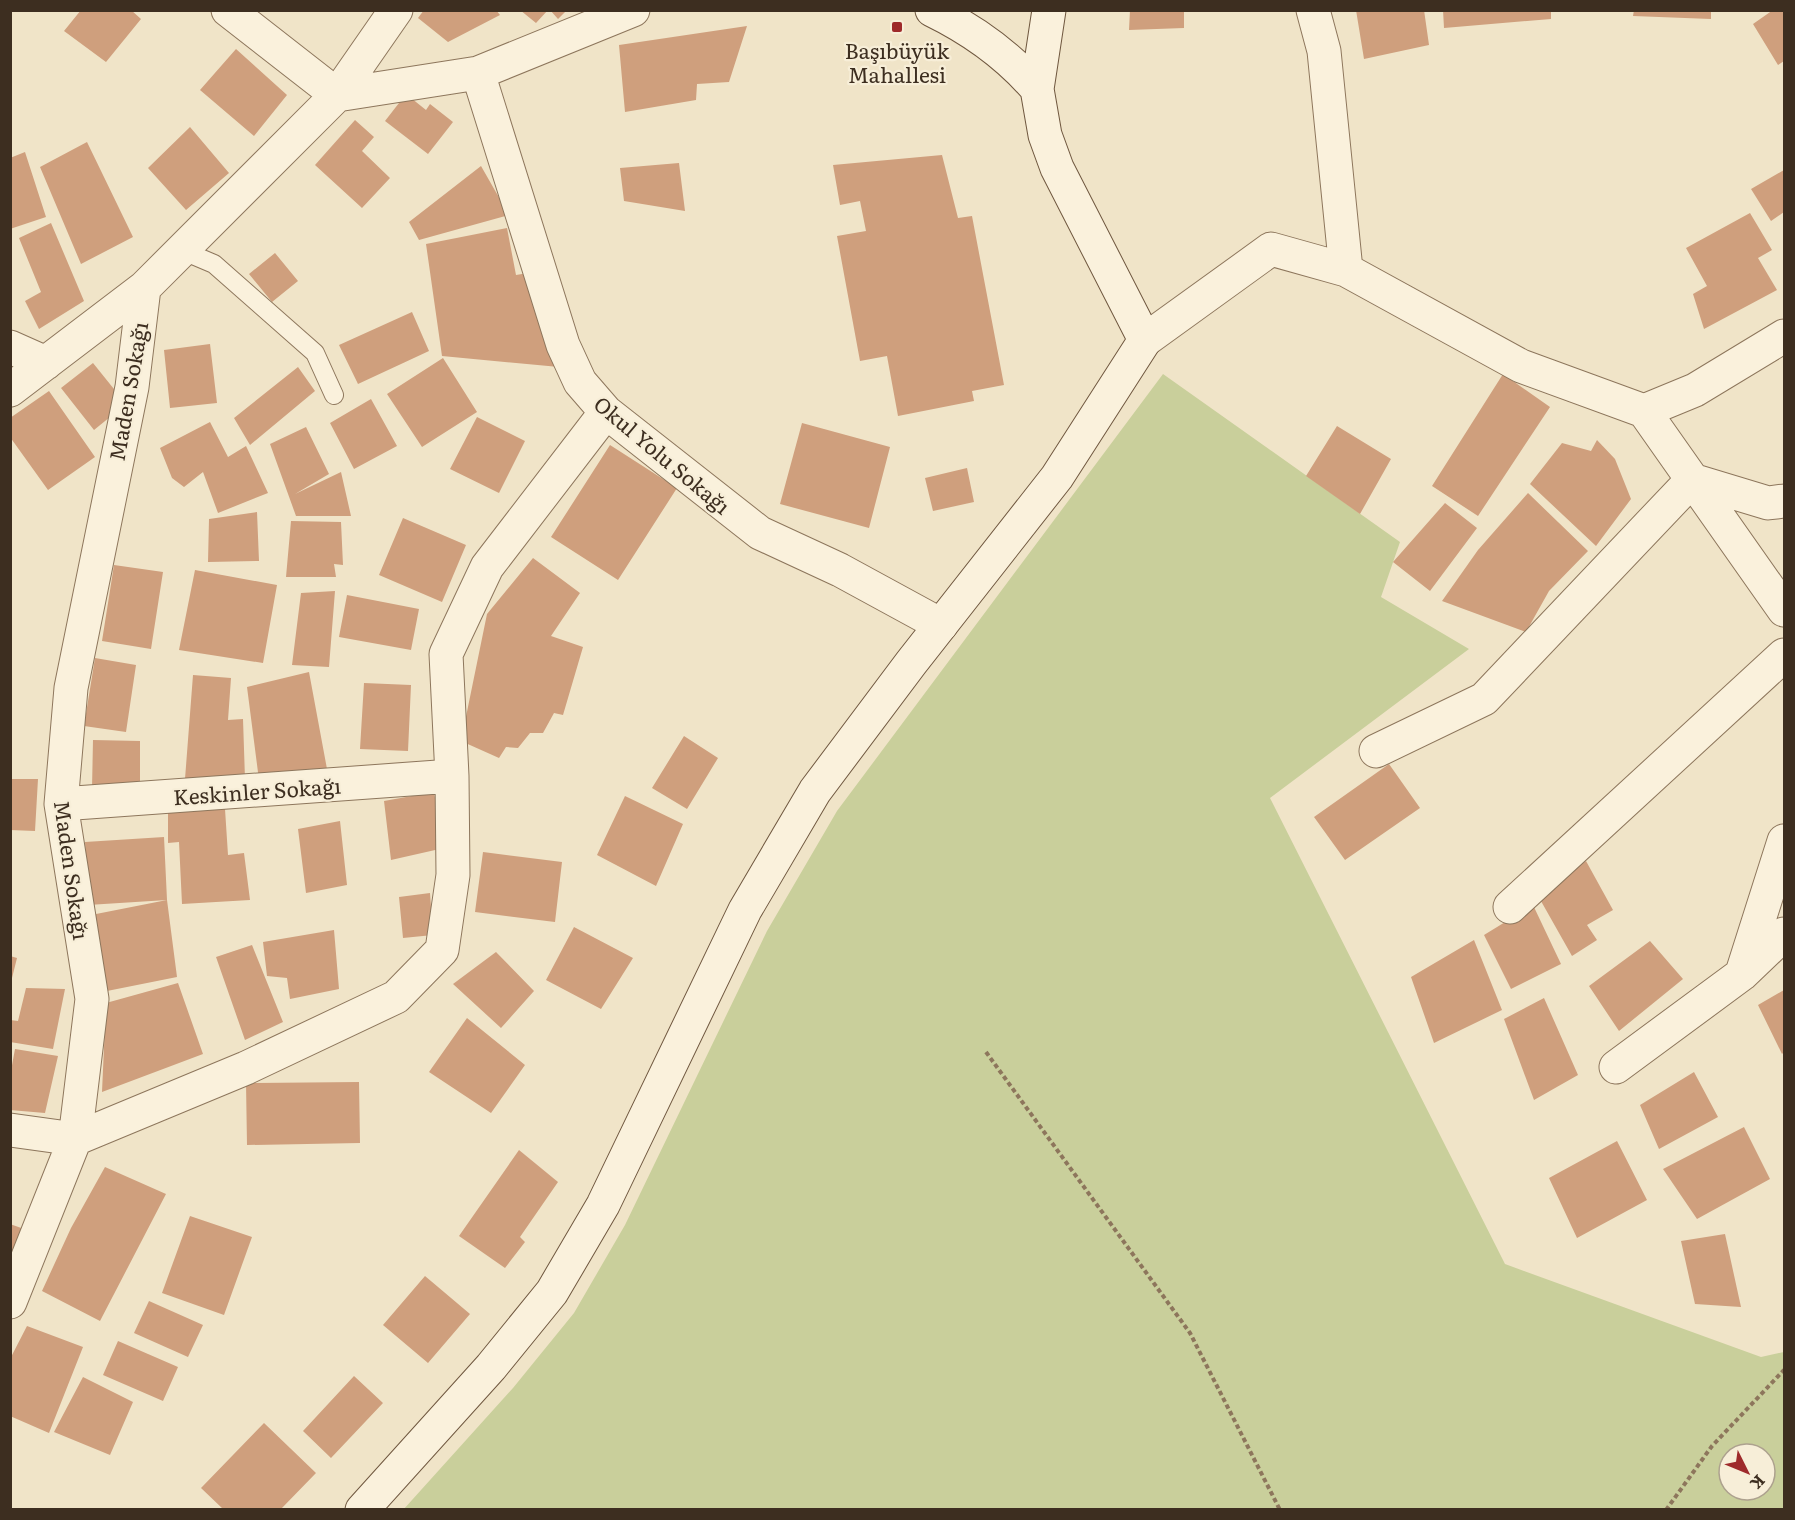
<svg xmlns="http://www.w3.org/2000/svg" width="1795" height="1520" font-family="Literata,serif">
<rect width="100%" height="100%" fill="#f0e4c8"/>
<path fill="#c9cf9b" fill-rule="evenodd" d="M 1163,374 L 1400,542 L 1381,597 L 1469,649 L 1270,798 L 1505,1264 L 1761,1357 L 1784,1352 L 1784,1509 L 403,1510 L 513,1388 L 574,1313 L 625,1225 L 767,931 L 837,811 ZM 1729,1454 L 1765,1454 L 1765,1490 L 1729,1490 Z"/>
<path fill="#cf9f7d" d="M 81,10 L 131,10 L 141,19 L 106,62 L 64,31 Z
M 424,10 L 496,10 L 500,15 L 448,42 L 418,18 Z
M 520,10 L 548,10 L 536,23 Z
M 550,10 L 567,10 L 558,19 Z
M 1130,10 L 1184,10 L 1184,28 L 1129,30 Z
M 1356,10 L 1424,10 L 1429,45 L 1364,59 Z
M 1443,10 L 1551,10 L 1551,19 L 1444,28 Z
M 1634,10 L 1711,10 L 1711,19 L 1633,16 Z
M 1773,10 L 1784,10 L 1784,61 L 1778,65 L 1753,24 Z
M 747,26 L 729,82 L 697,84 L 696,100 L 625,112 L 619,45 Z
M 236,49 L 287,95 L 254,136 L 200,90 Z
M 406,94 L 426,110 L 430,104 L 453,122 L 428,154 L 385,121 Z
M 355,120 L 374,137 L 362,151 L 390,178 L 362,208 L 315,165 Z
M 190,127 L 229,173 L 186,210 L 148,168 Z
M 87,142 L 133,237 L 81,264 L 40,167 Z
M 25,152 L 46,217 L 10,229 L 10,158 Z
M 942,155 L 958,218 L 972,216 L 1004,385 L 972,391 L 974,401 L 898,416 L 887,356 L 860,361 L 837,236 L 866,231 L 860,201 L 840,205 L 833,165 Z
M 679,163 L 685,211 L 624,201 L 620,168 Z
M 481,166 L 509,215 L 419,240 L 409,222 Z
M 1784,170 L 1784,212 L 1771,221 L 1751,189 Z
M 1750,213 L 1772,250 L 1758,258 L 1777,290 L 1704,329 L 1693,294 L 1707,286 L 1686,248 Z
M 51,223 L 84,301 L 39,329 L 25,301 L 41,292 L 19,238 Z
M 507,228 L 516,275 L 528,273 L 559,367 L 442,356 L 426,244 Z
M 275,253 L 298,281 L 272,302 L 249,274 Z
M 412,312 L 429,351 L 358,384 L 339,345 Z
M 210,344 L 217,403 L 170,408 L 164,350 Z
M 443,358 L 477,412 L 422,447 L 387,394 Z
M 93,363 L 126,404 L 94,430 L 61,388 Z
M 298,367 L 315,391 L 250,445 L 234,418 Z
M 1503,374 L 1550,407 L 1478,516 L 1432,486 Z
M 49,391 L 95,457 L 48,490 L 10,437 L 10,418 Z
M 371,399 L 397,446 L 354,469 L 330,423 Z
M 477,417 L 525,441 L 499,493 L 450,469 Z
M 210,422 L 228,457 L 246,446 L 268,493 L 218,513 L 203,472 L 184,487 L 172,478 L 160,448 Z
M 802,423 L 890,447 L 869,528 L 780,504 Z
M 1337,426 L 1391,459 L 1360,514 L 1306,476 Z
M 306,427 L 329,474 L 295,494 L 341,472 L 351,516 L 296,516 L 270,444 Z
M 1597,440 L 1615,459 L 1631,499 L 1596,546 L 1530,484 L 1562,443 L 1591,451 Z
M 610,445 L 677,488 L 618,580 L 551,537 Z
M 967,468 L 974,502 L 933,511 L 925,478 Z
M 1528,493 L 1588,551 L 1549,591 L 1526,632 L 1442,601 L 1478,550 Z
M 1445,503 L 1477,528 L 1430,591 L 1393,562 Z
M 257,512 L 259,561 L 208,562 L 209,519 Z
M 403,518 L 466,545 L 442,602 L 379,575 Z
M 291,521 L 341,522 L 343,565 L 334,564 L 336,577 L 286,577 Z
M 533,558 L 580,593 L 551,636 L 583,647 L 563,715 L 554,713 L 543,733 L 530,733 L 518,748 L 506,747 L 499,758 L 461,741 L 487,614 Z
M 114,565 L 163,572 L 151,649 L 102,641 Z
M 195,570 L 277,585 L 263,663 L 179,650 Z
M 335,591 L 329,667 L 292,665 L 301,593 Z
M 347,595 L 419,609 L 411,650 L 339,637 Z
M 95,658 L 136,665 L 126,732 L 84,726 Z
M 309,672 L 327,769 L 259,780 L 247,687 Z
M 193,675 L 231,678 L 228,720 L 243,719 L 245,779 L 185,779 Z
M 364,683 L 411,685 L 408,751 L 360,749 Z
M 684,736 L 718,758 L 687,809 L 652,788 Z
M 93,740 L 140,741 L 140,789 L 92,789 Z
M 1389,764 L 1420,808 L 1345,860 L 1314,817 Z
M 10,779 L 38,779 L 35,831 L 10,830 Z
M 434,792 L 444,848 L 391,860 L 384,801 Z
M 625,796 L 683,824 L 656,886 L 597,855 Z
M 225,809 L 228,855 L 244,853 L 250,900 L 182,904 L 179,842 L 168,843 L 168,811 Z
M 340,821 L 347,885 L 306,893 L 298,829 Z
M 164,837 L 167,900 L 88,905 L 85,842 Z
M 483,852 L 562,862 L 555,922 L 475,912 Z
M 1586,861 L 1613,910 L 1587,925 L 1597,940 L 1572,956 L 1537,894 Z
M 430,893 L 433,935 L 403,938 L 399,897 Z
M 167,900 L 177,977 L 107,991 L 91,915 Z
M 1533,905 L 1561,964 L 1511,989 L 1484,935 Z
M 574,927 L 633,958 L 601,1009 L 546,980 Z
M 334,930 L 339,989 L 290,999 L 287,978 L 267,976 L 263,942 Z
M 1474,940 L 1502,1010 L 1434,1043 L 1411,977 Z
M 1650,941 L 1683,979 L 1619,1031 L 1589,986 Z
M 252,945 L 283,1022 L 245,1040 L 216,957 Z
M 496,952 L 534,991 L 501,1028 L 453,984 Z
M 10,956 L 17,958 L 11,982 L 10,982 Z
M 178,983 L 203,1054 L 102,1092 L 106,1003 Z
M 26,988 L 65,989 L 53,1049 L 10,1042 L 10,1020 L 18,1021 Z
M 1784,990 L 1784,1052 L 1782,1054 L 1758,1005 Z
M 1544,998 L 1578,1075 L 1534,1100 L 1504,1019 Z
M 467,1018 L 525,1065 L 491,1113 L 429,1072 Z
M 15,1049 L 58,1056 L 45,1113 L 10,1110 L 10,1076 Z
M 1694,1072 L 1718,1117 L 1659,1149 L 1640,1105 Z
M 359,1082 L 360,1143 L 247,1145 L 246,1083 Z
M 1744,1127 L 1770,1179 L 1697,1219 L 1663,1169 Z
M 1617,1141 L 1647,1200 L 1577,1238 L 1549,1178 Z
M 519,1150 L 558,1182 L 520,1237 L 525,1242 L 505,1268 L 459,1236 Z
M 105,1167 L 166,1194 L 100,1321 L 42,1291 L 71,1228 Z
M 190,1216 L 252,1237 L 224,1315 L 162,1293 Z
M 10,1224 L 24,1229 L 10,1260 Z
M 1725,1234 L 1741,1307 L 1695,1304 L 1681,1241 Z
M 425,1276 L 470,1314 L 428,1363 L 383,1325 Z
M 149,1301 L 203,1325 L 188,1357 L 134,1333 Z
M 27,1326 L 83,1347 L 49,1433 L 10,1416 L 10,1359 Z
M 118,1341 L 178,1367 L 163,1401 L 103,1375 Z
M 354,1376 L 383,1403 L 331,1458 L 303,1431 Z
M 83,1377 L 133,1402 L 110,1455 L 54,1432 Z
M 264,1423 L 316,1473 L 281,1509 L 223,1509 L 201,1488 Z"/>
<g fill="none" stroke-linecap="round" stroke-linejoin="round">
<defs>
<path id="service" d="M 181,250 L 214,264 L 315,353 L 334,395"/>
<path id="minor" d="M 228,10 L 337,95 L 396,10
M 1313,10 L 1324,51 L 1346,270
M 478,73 L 563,345 L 580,382 L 606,412 L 760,533 L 840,570 L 941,625
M 1145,340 L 1271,249 L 1346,270 L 1521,366 L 1644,411 L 1695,390 L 1784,336
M 10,347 L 46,363
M 10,390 L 144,288 L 337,95 L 478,73 L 633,10
M 1644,411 L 1784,610
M 1376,751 L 1484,699 L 1692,480 L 1768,503 L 1784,501
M 61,804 L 452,776
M 1510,907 L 1784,655
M 1742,973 L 1784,841
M 1616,1067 L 1742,974 L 1784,934
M 10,1130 L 75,1139 L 246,1068 L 396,997 L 442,950 L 453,875 L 452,776 L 446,654 L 487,567 L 606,412
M 10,1302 L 75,1139 L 92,999 L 61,804 L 71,688 L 132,387 L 144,288"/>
<path id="secondary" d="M 932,10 C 973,30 1007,54 1037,89
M 362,1510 L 491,1367 L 552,1292 L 603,1205 L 745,910 L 815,791 L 911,663 L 1057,477 L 1145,340 L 1057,168 L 1045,135 L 1037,89 L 1049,10"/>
</defs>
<use href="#service" stroke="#8d765c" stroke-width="20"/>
<use href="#minor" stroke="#8d765c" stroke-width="35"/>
<use href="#secondary" stroke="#6f573f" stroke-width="35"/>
<path stroke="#8d765c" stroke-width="4" stroke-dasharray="4.5 3" stroke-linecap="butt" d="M 986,1052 L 1190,1333 L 1280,1510
M 1666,1510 L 1712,1446 L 1784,1370"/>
<use href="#service" stroke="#faf1dc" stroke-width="18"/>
<use href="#minor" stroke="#faf1dc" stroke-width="33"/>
<use href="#secondary" stroke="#faf1dc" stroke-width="33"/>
</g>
<rect fill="#9e2a2b" stroke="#f7eed8" stroke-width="2" x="891" y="21" width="12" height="12" rx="3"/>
<g text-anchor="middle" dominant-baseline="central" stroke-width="4.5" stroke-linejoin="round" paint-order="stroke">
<g font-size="21" fill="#3d2e20" stroke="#f7eed8">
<text x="897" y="49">Başıbüyük<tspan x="897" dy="24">Mahallesi</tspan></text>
</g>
<g font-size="21" fill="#3d2e20" stroke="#f7eed8">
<text transform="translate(127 391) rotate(-80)">Maden Sokağı</text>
<text transform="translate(663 454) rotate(40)">Okul Yolu Sokağı</text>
<text transform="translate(257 790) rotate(-4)">Keskinler Sokağı</text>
<text transform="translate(73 870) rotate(82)">Maden Sokağı</text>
</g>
</g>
<rect width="1795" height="1520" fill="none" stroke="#3d2e20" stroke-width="24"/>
<g transform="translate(1747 1472) rotate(133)"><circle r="28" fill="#f7eed8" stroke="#ada18e" stroke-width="1.5"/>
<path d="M0-4.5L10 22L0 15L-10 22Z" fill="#9e2a2b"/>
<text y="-9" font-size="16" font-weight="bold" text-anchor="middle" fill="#3d2e20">K</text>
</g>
</svg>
